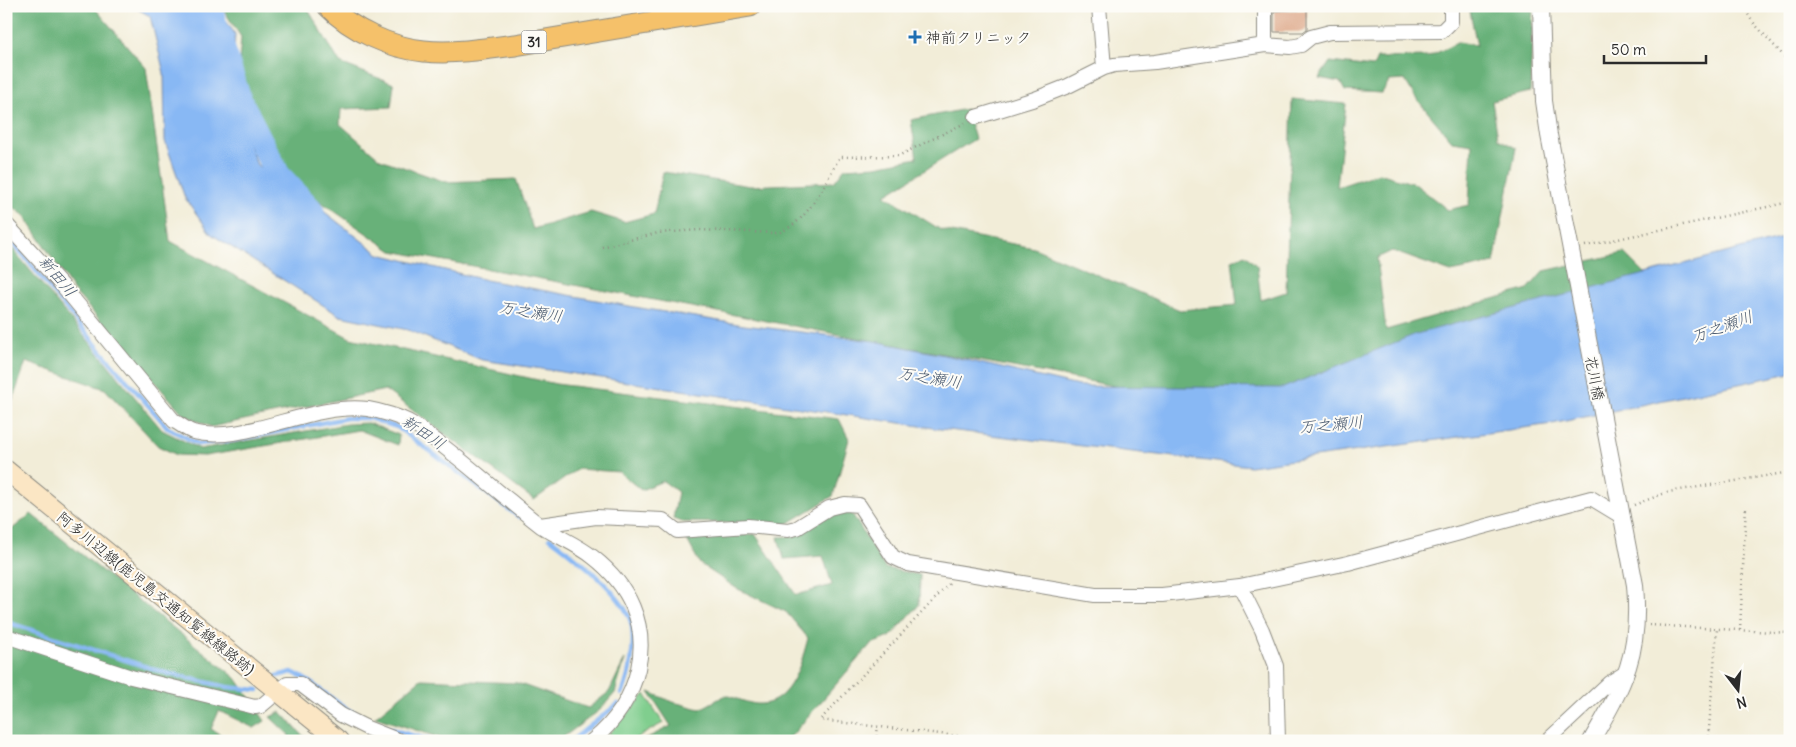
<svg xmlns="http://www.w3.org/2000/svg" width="1796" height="747" font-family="Delius,'Klee One',sans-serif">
<rect width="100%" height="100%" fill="#fdfcf7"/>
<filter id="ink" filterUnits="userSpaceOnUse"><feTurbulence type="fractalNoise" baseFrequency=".02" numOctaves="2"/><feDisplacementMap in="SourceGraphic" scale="10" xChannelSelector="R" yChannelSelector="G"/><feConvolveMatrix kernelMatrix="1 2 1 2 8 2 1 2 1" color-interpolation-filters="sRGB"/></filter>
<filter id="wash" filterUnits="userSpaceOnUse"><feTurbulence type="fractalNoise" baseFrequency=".0096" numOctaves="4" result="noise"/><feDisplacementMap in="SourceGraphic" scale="20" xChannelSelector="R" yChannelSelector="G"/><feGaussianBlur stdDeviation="1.12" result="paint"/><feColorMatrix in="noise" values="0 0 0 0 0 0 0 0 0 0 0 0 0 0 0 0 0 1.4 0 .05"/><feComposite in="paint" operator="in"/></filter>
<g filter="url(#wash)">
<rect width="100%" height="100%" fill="#f2edd8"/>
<path fill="#80ce8e" stroke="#567c5c" d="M 645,694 L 663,723 L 631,741 L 604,739 Z"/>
<path fill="#68b179" stroke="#4a6e52" d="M 6,6 L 93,6 L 146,68 L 170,241 L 350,338 L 556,384 L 839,419 L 849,439 L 833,496 L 787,524 L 683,522 L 673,519 L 678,492 L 663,481 L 641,490 L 619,472 L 578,469 L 534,500 L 385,390 L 211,427 L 184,415 L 73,290 L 25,216 L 6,202 L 6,87 L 10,85 L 6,81 Z
M 221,6 L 306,6 L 340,63 L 394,84 L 391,107 L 341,109 L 340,124 L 380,159 L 446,182 L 516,179 L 533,229 L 591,212 L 624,222 L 654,214 L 663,172 L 750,186 L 834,182 L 845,168 L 876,166 L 917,158 L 911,120 L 966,109 L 975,139 L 885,195 L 941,230 L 1034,248 L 1180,310 L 1237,305 L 1232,260 L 1245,255 L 1257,266 L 1261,300 L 1286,292 L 1292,99 L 1346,104 L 1337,187 L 1379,173 L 1415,184 L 1448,210 L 1469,205 L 1472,144 L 1452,141 L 1415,97 L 1405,80 L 1389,81 L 1382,93 L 1345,91 L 1340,82 L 1319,78 L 1330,62 L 1373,67 L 1377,58 L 1428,57 L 1459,42 L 1477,46 L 1469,6 L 1533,6 L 1530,92 L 1492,101 L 1498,139 L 1516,148 L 1494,263 L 1451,272 L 1392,251 L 1377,258 L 1386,330 L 1528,289 L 1544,271 L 1624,253 L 1666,295 L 1275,416 L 392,251 L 259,159 L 236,101 L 241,37 Z
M 6,241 L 162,430 L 200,449 L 347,424 L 368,423 L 399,435 L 398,445 L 359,430 L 205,456 L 177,455 L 158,446 L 105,389 L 26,362 L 6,419 Z
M 835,512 L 851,512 L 885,568 L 920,575 L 919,605 L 890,637 L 871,644 L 787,741 L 641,741 L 671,726 L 649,692 L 673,702 L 700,709 L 726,695 C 736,698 751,705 761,704 C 791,703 802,661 808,638 L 786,612 L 736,588 L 700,564 L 686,538 L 755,534 L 796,595 L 832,585 L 823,556 L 784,559 L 778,537 L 795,536 Z
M 31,514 L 236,678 L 265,721 L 254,728 L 219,711 L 211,729 L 231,741 L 6,741 L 6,534 Z
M 625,659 L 615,693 L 600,710 L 558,741 L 450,741 L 375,717 L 421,679 L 517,683 L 588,708 L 609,692 Z
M 281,712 L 308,741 L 287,741 L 289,735 L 270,717 Z"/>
<path fill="#88b8f4" stroke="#5a7290" d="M 132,6 L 216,6 L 235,34 L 231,99 L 257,165 L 313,203 L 379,254 L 486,280 L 640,308 L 744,325 L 874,341 L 954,357 L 1078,386 L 1283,388 L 1416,334 L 1790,236 L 1790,373 L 1552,424 L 1250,466 L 940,429 L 482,360 L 408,330 L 340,316 L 211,234 L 185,198 L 165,141 L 164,73 L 150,16 Z"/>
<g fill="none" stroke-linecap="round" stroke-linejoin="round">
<path stroke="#88b8f4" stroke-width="4.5" d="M 7,235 L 100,350 L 168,428 L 198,444 L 233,440 L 347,418 L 369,418 L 397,427 L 519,517
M 550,538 C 573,555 628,597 632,627 C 635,648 630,674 622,694
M 6,622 L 166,673 L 227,687 L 258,690
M 277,676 L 292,672 C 314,682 330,699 350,711 C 376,727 405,733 433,741
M 571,741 L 618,704
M 1577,741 L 1578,741"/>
<path stroke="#88b8f4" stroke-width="25" d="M 209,6 L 239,99 L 278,175 L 312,211"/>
</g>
<g id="blocks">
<path fill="#dda686" d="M 1293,10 L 1307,10 L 1307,29 L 1303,32 L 1274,32 L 1274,11 Z"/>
</g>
</g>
<g filter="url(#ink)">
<use href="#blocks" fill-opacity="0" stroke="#8e8c82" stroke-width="1"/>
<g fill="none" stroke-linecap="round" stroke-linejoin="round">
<defs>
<path id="minor" d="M 1099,6 L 1104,68
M 1265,45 L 1265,6
M 976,117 L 1035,99 L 1068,86 L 1104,68 L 1114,65 L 1155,62 L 1265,45 L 1290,47 L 1301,45 L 1311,37 L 1330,32 L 1442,31 L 1451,22 L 1451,6
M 6,224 L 62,285 L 174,421 C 180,424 187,430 193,432 C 246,445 310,402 368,409 C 380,411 401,417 411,423 C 444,444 478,475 509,500 C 520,509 530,518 541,526 C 558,537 578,545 593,557 C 629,585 648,624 638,669 C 631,699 616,721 592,741
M 540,525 L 596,517 L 663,520 L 677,531 L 748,526 L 788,530 L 797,528 L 829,508 L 845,504 L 859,505 L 893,557 L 908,564 L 1095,595 L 1162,595 L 1240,586 L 1348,563 L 1591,498 L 1619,515 L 1622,520
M 1240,586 L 1262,630 L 1276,666 L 1278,741
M 6,636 L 131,677 L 255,707 L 261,706 L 287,684 L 300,684 L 341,715 L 367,728 L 400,741
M 1547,741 L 1609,683 L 1627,672"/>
<path id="tertiary" d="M 1541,6 L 1544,101 L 1549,135 L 1635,585 C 1641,653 1625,683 1591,741"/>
<path id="secondary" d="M 6,470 L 339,741"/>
<path id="primary" d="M 328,6 C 351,30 391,48 424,51 C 453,54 486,49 515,45 L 750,6"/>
</defs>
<use href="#minor" stroke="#8e8c82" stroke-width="16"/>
<use href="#tertiary" stroke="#8e8c82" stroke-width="18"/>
<use href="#secondary" stroke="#8e8c82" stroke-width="21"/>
<use href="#primary" stroke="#8e8c82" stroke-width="23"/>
<path stroke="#8e8c82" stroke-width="2.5" stroke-dasharray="1 4" stroke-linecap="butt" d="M 1743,6 L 1752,21 L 1790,63
M 1585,246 L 1790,202
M 602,247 L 658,233 L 699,230 L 778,233 C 810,221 823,185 840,157 L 898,156 L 965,123
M 1634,505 L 1668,492 L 1790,472
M 949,584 L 820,720 L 1001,741
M 1649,625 L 1790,633
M 1740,630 L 1746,506
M 876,741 L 878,726
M 1708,741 L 1717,629"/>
<use href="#minor" stroke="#fff" stroke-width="14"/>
<use href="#tertiary" stroke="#fff" stroke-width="16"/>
<use href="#secondary" stroke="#fbe6c4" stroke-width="19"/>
<use href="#primary" stroke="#f5c16b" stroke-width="21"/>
</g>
</g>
<path fill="#1f6fb2" stroke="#fdfcf7" stroke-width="2" d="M912.5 29.5h5v5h5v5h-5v5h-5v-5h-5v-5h5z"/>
<g text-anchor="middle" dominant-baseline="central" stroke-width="4" stroke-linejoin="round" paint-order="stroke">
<rect fill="#fdfcf7" stroke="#6a6a68" stroke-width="1" x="521.5" y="30.5" width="25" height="23" rx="4"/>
<g font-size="14" font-weight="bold" fill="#2b2b2b">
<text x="534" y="42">31</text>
</g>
<g font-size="15" fill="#2b2b2b" stroke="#fdfcf7" text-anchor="start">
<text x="926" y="37">神前クリニック</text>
</g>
<g font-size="15" fill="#2b2b2b" stroke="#fdfcf7">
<text transform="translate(1595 378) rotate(79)">花川橋</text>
<text transform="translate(156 593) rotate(39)">阿多川辺線(鹿児島交通知覧線線路跡)</text>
</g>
<g font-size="16" font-style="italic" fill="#4c5c71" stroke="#fdfcf7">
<text transform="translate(58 276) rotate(50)">新田川</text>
<text transform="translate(531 311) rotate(9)">万之瀬川</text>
<text transform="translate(1722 326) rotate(-20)">万之瀬川</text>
<text transform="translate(930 377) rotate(9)">万之瀬川</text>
<text transform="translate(1331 424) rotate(-5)">万之瀬川</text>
<text transform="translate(424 432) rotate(34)">新田川</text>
</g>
</g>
<rect width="1796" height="747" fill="none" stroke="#fdfcf7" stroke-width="25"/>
<g transform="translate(1738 690) rotate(164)" stroke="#fdfcf7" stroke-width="4" paint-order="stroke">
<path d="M0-4L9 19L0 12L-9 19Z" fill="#2b2b2b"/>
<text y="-8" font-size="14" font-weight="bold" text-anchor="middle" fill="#2b2b2b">N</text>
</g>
<path d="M1604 55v8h102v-8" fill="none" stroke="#2b2b2b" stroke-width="2.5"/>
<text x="1611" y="55" font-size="15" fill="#2b2b2b" stroke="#fdfcf7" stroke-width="4" paint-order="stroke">50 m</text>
</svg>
